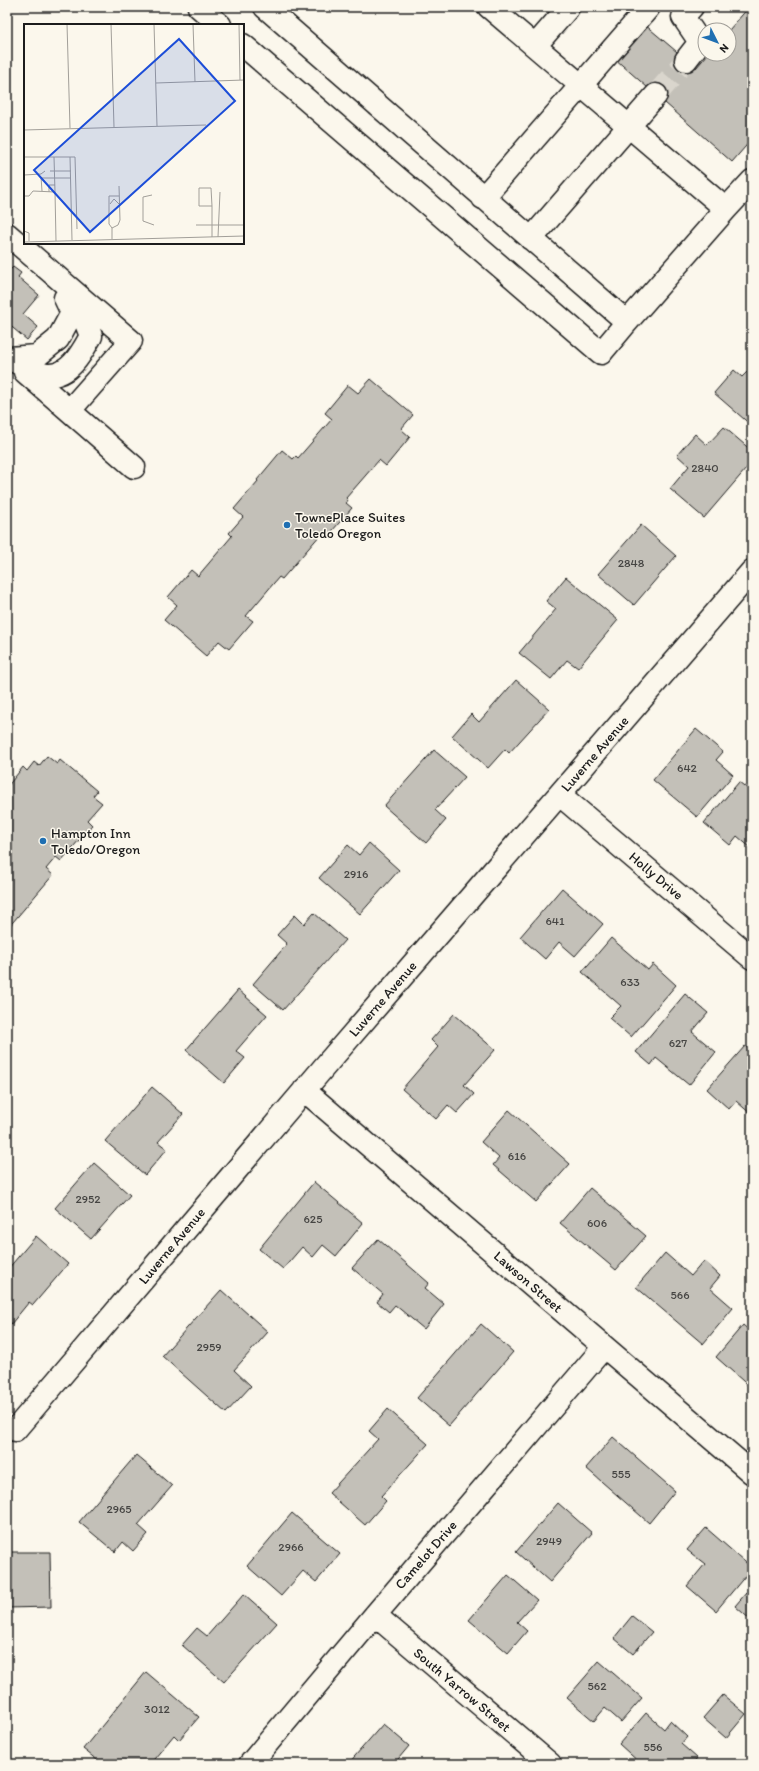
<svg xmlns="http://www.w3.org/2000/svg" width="759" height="1771" font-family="Itim,sans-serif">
<rect width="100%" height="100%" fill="#fbf7ec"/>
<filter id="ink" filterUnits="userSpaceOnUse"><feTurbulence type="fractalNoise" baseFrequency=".025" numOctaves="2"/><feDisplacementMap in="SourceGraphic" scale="8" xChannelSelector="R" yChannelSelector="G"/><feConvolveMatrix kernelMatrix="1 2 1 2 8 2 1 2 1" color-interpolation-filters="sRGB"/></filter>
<g filter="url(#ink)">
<path fill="#c3c0b8" stroke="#1c1c1c" d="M 749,7 L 752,7 L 752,139 L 732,162 L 614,58 L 644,24 L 696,68 L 708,54 L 729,54 L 729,30 Z
M 13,267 L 21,273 L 18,277 L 39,295 L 23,314 L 38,327 L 27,340 L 7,323 L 7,268 L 10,270 Z
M 752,367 L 752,426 L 714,393 L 734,370 L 742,377 Z
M 371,379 L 413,415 L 401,429 L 410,437 L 386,466 L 379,460 L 346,498 L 348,500 L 346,503 L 352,508 L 326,538 L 321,534 L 282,579 L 279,577 L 246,616 L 253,621 L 229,649 L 219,641 L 206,656 L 164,620 L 177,605 L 168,597 L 191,570 L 198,576 L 232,536 L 229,533 L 243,517 L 234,509 L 258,481 L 257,480 L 282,450 L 293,459 L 296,456 L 298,458 L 332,419 L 325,413 L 348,385 L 358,393 Z
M 724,427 L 752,451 L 752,462 L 704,518 L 670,489 L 689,466 L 677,455 L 695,434 L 707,445 Z
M 641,525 L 676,556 L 634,605 L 598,574 Z
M 566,577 L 618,620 L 578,668 L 567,660 L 551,679 L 519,653 L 556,609 L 546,601 Z
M 516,680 L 549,709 L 509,753 L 505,749 L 488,768 L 452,736 L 471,714 L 479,722 Z
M 696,729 L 723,752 L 716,760 L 733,775 L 697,817 L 653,780 Z
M 434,750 L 465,777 L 435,810 L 446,820 L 426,843 L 384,806 Z
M 47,756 L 57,764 L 60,760 L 97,791 L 93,796 L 102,803 L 87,820 L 92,825 L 61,861 L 56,857 L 46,869 L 53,875 L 7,929 L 7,787 L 23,767 L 27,771 L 34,762 L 39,766 Z
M 739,782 L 752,792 L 752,849 L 737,836 L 730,845 L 704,823 Z
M 369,843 L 399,870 L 360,914 L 319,878 L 348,845 L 359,855 Z
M 562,888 L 603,924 L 575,956 L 559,942 L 545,959 L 520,937 Z
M 314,913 L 345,940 L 283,1010 L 253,984 L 287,944 L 277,935 L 295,915 L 304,924 Z
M 611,938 L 648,970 L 653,964 L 676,985 L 631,1037 L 609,1018 L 621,1006 L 582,972 Z
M 238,990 L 267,1015 L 236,1051 L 245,1058 L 224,1083 L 186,1050 Z
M 685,994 L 708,1013 L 692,1032 L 716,1052 L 689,1085 L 656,1058 L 651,1065 L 636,1052 Z
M 454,1014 L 495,1050 L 464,1085 L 474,1094 L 457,1113 L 448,1105 L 436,1119 L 402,1089 L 438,1047 L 431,1040 Z
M 745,1046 L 752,1052 L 752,1115 L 736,1101 L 729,1109 L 707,1089 Z
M 152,1087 L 183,1114 L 158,1142 L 167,1149 L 145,1175 L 105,1141 Z
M 509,1110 L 570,1164 L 536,1202 L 493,1165 L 499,1158 L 481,1142 Z
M 94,1163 L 130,1195 L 91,1239 L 55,1208 Z
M 314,1182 L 363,1223 L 336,1256 L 323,1245 L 313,1257 L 302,1247 L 283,1269 L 259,1249 Z
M 590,1188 L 646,1236 L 616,1270 L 560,1223 Z
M 36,1236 L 68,1264 L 33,1305 L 29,1302 L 11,1324 L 7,1320 L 7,1270 Z
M 378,1239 L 429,1283 L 425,1288 L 444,1304 L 424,1329 L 395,1305 L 389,1312 L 377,1302 L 383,1294 L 352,1268 Z
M 665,1253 L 691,1276 L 704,1261 L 720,1276 L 710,1288 L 733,1308 L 703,1344 L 636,1287 Z
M 221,1290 L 268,1332 L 234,1370 L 251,1386 L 226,1413 L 162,1356 Z
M 481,1324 L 513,1352 L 449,1426 L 417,1398 Z
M 743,1325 L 752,1333 L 752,1389 L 716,1357 Z
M 388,1409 L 428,1444 L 381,1496 L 386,1501 L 365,1525 L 329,1493 L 378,1439 L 369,1431 Z
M 613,1437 L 675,1491 L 649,1523 L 586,1468 Z
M 136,1455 L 172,1486 L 138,1525 L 148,1534 L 133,1551 L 123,1542 L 115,1552 L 79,1522 Z
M 558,1503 L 592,1533 L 550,1582 L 516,1552 Z
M 292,1513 L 340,1554 L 316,1582 L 303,1571 L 281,1596 L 247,1566 Z
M 706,1528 L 752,1568 L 716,1611 L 687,1586 L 705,1564 L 687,1550 Z
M 7,1552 L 50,1552 L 51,1607 L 7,1608 Z
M 508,1575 L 537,1600 L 517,1622 L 527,1631 L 508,1653 L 469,1620 Z
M 752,1586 L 752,1621 L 735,1606 Z
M 244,1594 L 277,1623 L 224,1682 L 182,1645 L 197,1628 L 207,1636 Z
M 632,1616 L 652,1632 L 633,1654 L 614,1638 Z
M 599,1661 L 642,1698 L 621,1722 L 605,1708 L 594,1721 L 567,1698 Z
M 146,1672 L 199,1717 L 179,1740 L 174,1735 L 150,1764 L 102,1764 L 83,1749 Z
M 723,1695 L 746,1714 L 726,1738 L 703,1718 Z
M 646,1713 L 664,1729 L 670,1721 L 687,1737 L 681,1744 L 697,1758 L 692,1764 L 641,1764 L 619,1744 Z
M 383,1724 L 409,1746 L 394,1764 L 348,1764 Z"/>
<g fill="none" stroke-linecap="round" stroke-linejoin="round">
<path stroke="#dad6cd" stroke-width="22" stroke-dasharray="22 11" stroke-linecap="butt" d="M 656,95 L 686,60"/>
<defs>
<path id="minor" d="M 199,7 L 220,25
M 265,7 L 627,322 L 726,209 L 489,7
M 243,45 L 601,353 L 627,322
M 535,46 L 568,8 L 567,7
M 686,60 L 700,42 L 683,17 L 692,7
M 483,198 L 649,7
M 726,209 L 752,181
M 7,234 L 131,341 L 70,410
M 531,239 L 656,95
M 8,358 C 16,362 41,375 48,375 C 70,376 82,352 91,336 L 84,318 L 67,300
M 9,358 L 37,356 L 58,339 L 72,313 L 65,298
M 25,372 L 134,467
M 560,795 L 752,958
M 304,1090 L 752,1473
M 15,1430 L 325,1066 L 752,571
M 375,1615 L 550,1764
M 250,1764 L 375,1615 L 604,1347"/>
</defs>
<use href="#minor" stroke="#1c1c1c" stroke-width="25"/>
<use href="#minor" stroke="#fbf7ec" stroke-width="22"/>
</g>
</g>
<g fill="#1f6fb2" stroke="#fbf7ec" stroke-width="1.5">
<circle cx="287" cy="525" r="4"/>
<circle cx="43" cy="841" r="4"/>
</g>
<g text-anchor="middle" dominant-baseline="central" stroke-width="3" stroke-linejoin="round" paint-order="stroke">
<g font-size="12" fill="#464543">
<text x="705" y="468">2840</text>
<text x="631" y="563">2848</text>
<text x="687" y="768">642</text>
<text x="356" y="874">2916</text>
<text x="555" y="921">641</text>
<text x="630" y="982">633</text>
<text x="678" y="1043">627</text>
<text x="517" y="1156">616</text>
<text x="88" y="1199">2952</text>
<text x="313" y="1219">625</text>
<text x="597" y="1223">606</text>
<text x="680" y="1295">566</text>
<text x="209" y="1347">2959</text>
<text x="621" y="1474">555</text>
<text x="119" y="1509">2965</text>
<text x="549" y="1541">2949</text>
<text x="291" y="1547">2966</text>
<text x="597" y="1686">562</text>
<text x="157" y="1709">3012</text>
<text x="653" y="1747">556</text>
</g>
<g font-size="14" fill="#1c1c1c" stroke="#fbf7ec" text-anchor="start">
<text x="295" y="517">TownePlace Suites<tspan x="295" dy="16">Toledo Oregon</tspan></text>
<text x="51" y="833">Hampton Inn<tspan x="51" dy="16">Toledo/Oregon</tspan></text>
</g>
<g font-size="14" fill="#1c1c1c" stroke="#fbf7ec">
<text transform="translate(595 754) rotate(-49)">Luverne Avenue</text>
<text transform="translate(656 876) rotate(40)">Holly Drive</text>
<text transform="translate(383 999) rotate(-49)">Luverne Avenue</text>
<text transform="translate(172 1246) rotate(-50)">Luverne Avenue</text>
<text transform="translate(528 1282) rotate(41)">Lawson Street</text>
<text transform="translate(426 1555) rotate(-49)">Camelot Drive</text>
<text transform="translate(462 1690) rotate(40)">South Yarrow Street</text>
</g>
</g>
<g transform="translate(24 24)">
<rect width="220" height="220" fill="#fbf7ec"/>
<path fill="none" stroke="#a29f99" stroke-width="1" d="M 43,0 L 46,104M 87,0 L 90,103M 130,0 L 133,102M 169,0 L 171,58M 215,0 L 216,56M 132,59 L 220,56M 0,106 L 182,101M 0,133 L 30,133M 46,133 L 51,133 L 53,205M 26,147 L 47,147M 0,151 L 17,150 L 21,147M 17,153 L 18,167M 17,154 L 47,154M 25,168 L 25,161 L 31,161M 31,168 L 32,217M 128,171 L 119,173 L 119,197 L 130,201M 0,172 L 5,172 L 9,167 L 31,168 L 30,133 L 46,133 L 48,216M 86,180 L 90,175 L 95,180M 188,182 L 175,182 L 175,164 L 187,164 L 188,182 L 188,213M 172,201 L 220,201M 88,204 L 85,200 L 85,172 L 95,172M 0,207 L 5,209 L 5,217M 194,213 L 196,168M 88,215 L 88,204 L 94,201 L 96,196 L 95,162M 0,218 L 220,212"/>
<path fill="#1d4ed8" fill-opacity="0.15" stroke="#1d4ed8" stroke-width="2" d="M 155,15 L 211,77 L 66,208 L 10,146 Z"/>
<rect width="220" height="220" fill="none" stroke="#1c1c1c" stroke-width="2"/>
</g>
<rect width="759" height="1771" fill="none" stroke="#fbf7ec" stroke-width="24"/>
<rect x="12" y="12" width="735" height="1747" fill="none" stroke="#1c1c1c" stroke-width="1.5" filter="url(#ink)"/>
<g transform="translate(717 42) rotate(132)"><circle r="19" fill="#fbf7ec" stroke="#a29f99"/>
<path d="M0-3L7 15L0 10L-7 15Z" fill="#1f6fb2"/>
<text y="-6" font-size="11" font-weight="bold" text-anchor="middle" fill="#1c1c1c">N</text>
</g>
</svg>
